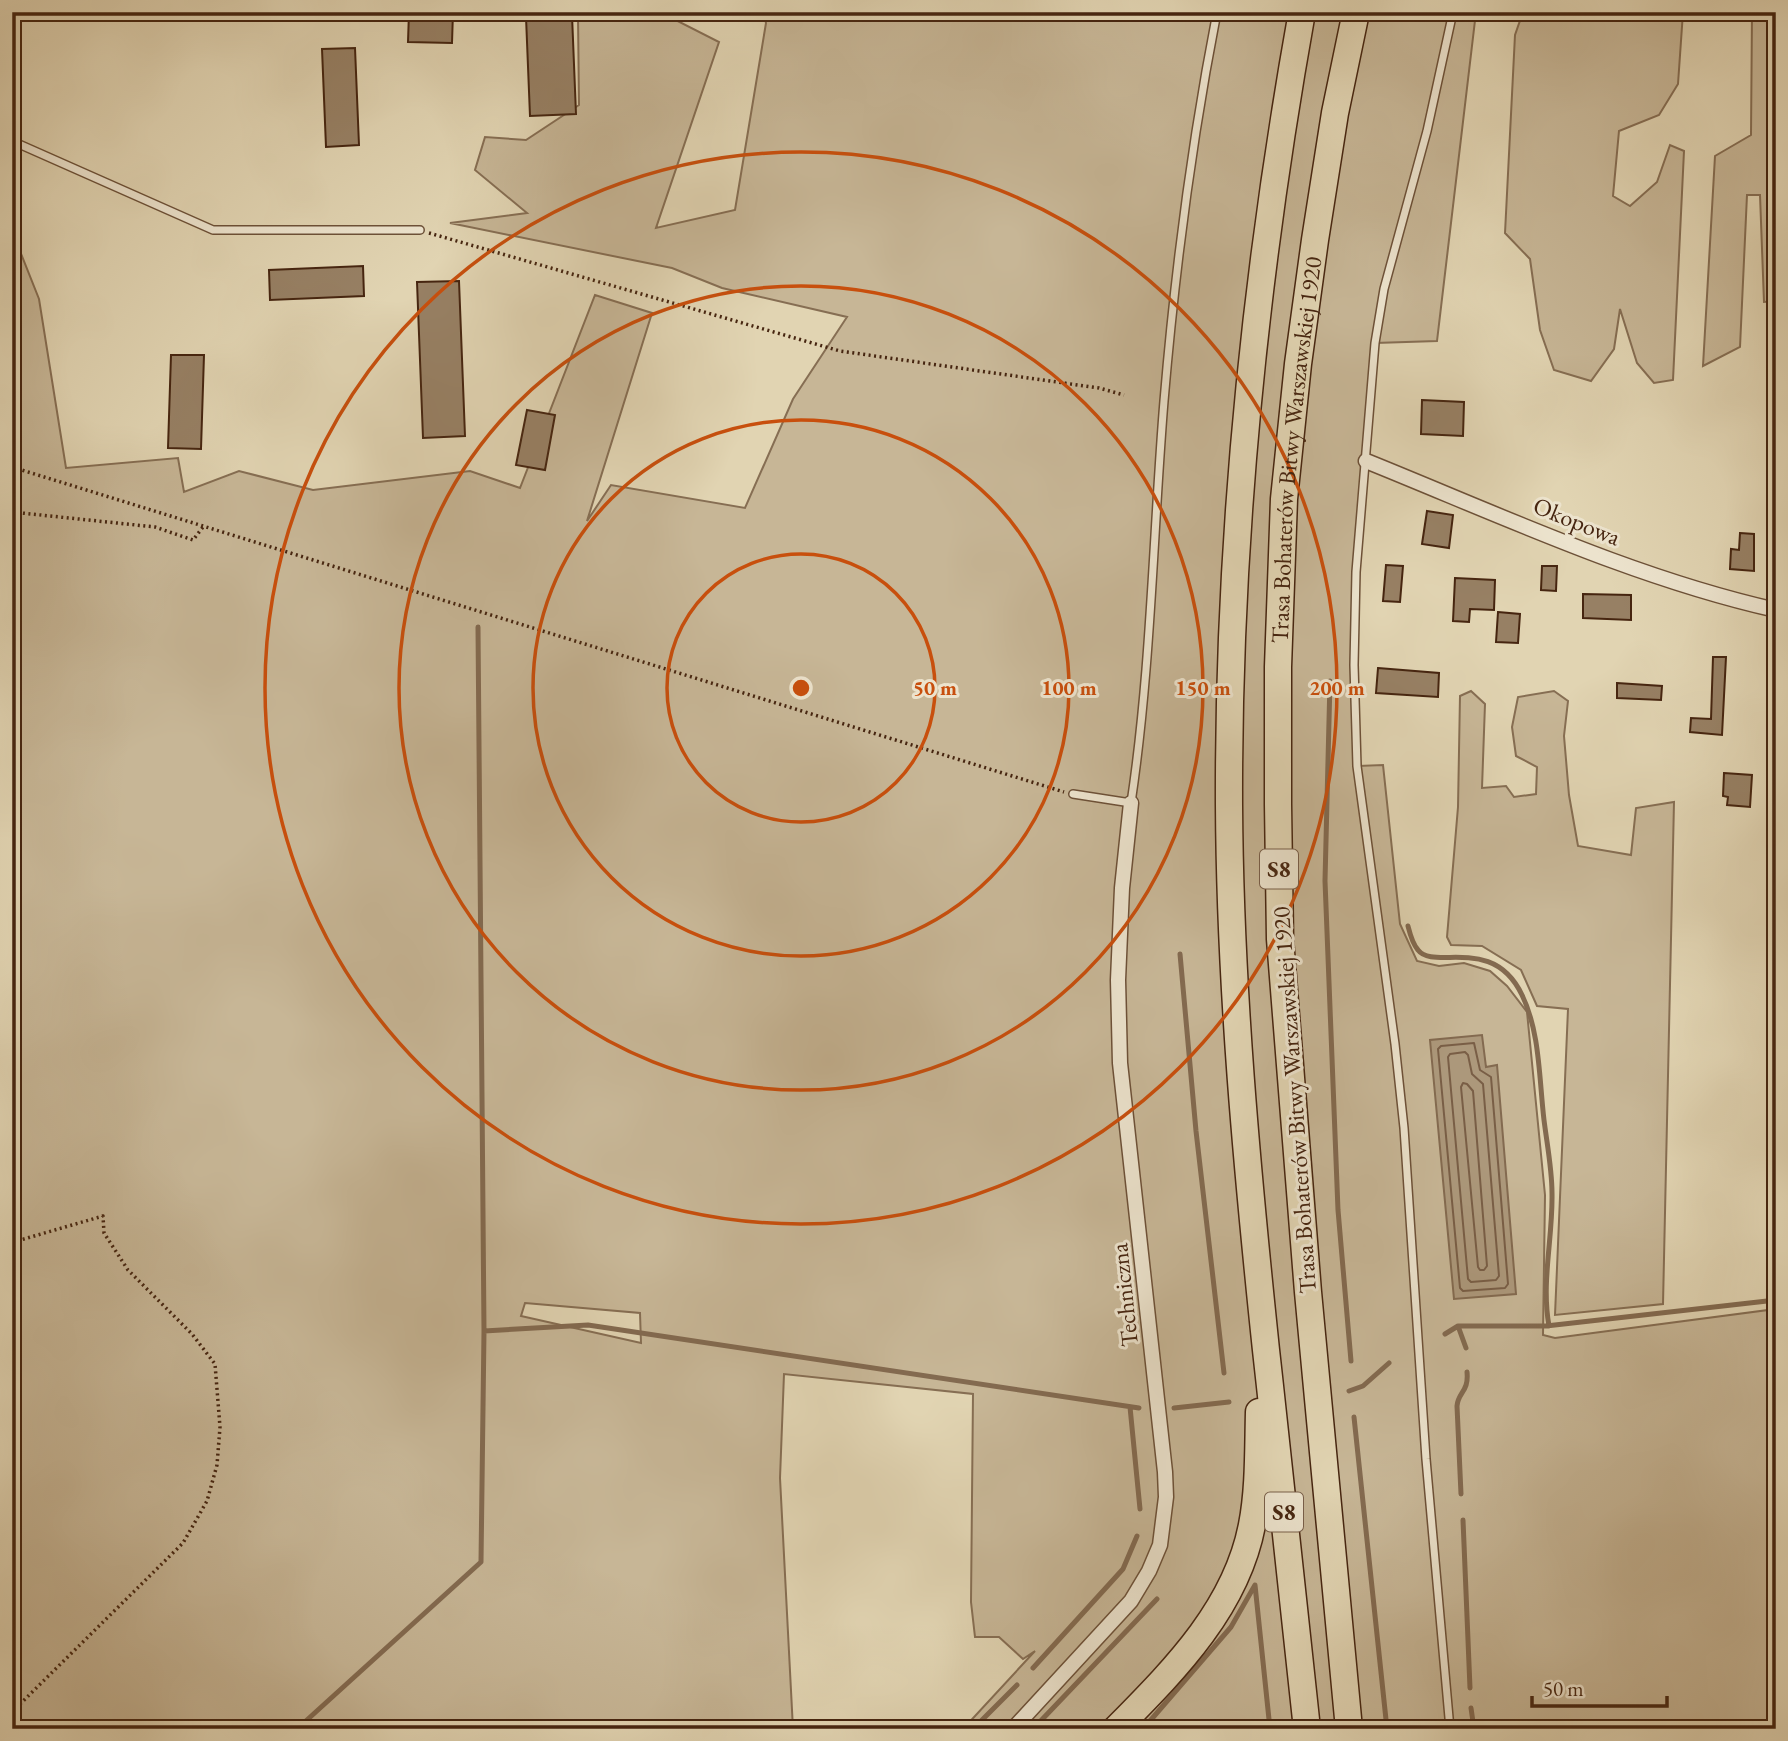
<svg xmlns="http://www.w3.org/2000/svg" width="1788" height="1741" font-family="'EB Garamond',serif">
<rect width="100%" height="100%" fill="#e1d4b2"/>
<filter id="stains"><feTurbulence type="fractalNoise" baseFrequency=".00286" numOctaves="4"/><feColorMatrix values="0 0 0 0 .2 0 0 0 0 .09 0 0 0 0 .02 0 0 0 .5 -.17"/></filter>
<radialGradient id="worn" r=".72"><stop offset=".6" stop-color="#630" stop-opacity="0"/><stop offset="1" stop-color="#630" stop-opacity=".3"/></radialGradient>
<path fill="#c7b696" stroke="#866e53" stroke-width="2" fill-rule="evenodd" d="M 582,12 L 660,12 L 719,42 L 656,228 L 735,210 L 766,23 L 763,12 L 1476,12 L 1437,341 L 1375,343 L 1356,572 L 1358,766 L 1383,765 L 1400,924 L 1417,961 L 1439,966 L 1464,963 L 1490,971 L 1507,986 L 1527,1012 L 1545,1195 L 1543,1335 L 1555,1338 L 1776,1309 L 1776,1729 L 963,1729 L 1035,1651 L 1023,1659 L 999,1637 L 975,1637 L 971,1602 L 973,1394 L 784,1374 L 780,1478 L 793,1729 L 12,1729 L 12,231 L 39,299 L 66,468 L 178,458 L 184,492 L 239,471 L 313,490 L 470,471 L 520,488 L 595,295 L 652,313 L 587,521 L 611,485 L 745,508 L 793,399 L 847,317 L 722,288 L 672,268 L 450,223 L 527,213 L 475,170 L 485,137 L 526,140 L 579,105 L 578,15 ZM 525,1303 L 640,1313 L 641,1343 L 521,1316 Z
M 1523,12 L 1683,12 L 1678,84 L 1659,115 L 1619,131 L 1613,196 L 1630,206 L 1657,182 L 1670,145 L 1684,151 L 1673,380 L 1654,383 L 1637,363 L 1620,309 L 1614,349 L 1591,381 L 1554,370 L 1540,330 L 1530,259 L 1505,233 L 1515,35 Z
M 1752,12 L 1773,12 L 1770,128 L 1776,129 L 1776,301 L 1764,302 L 1760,195 L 1747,195 L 1740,347 L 1703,366 L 1715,156 L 1751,135 Z
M 1471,691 L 1485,704 L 1482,788 L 1506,786 L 1514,797 L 1536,794 L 1537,767 L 1516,756 L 1512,727 L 1518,697 L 1554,691 L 1568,701 L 1564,736 L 1569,795 L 1578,846 L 1631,855 L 1636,808 L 1674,802 L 1663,1304 L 1555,1315 L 1568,1009 L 1537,1006 L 1521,970 L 1482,946 L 1451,945 L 1447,937 L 1458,807 L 1460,696 Z"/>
<path fill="#ac987b" stroke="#836a50" stroke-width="2" d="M 1482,1035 L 1486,1067 L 1497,1065 L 1516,1294 L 1454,1299 L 1430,1040 Z"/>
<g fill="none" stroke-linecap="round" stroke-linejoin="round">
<path stroke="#795e46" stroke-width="2" d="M 1474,1043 L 1480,1070 L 1491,1077 L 1508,1284 L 1505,1288 L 1463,1291 L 1460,1288 L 1438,1049 L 1441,1046 Z
M 1465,1052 L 1468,1055 L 1472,1074 L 1483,1084 L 1499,1276 L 1496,1280 L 1471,1282 L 1468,1279 L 1448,1057 L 1450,1054 Z
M 1463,1083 L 1467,1084 L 1473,1091 L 1487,1266 L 1484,1270 L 1480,1270 L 1478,1267 L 1461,1087 Z"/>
<path stroke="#836a50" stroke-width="5" d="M 1330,681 L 1325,881 L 1338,1210 L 1351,1361
M 1408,926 C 1410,934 1412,943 1418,950 C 1434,971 1493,934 1522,995 C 1540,1032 1539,1078 1544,1120 C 1547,1144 1552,1169 1552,1193 C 1553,1238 1541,1282 1549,1326
M 1180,954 L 1196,1131 L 1224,1373
M 1458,1326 L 1466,1348
M 484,1331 L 588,1325 L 1139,1408
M 1445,1334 L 1458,1326 L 1546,1326 L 1776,1300
M 1349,1391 L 1363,1386 L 1389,1363
M 1130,1407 L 1140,1509
M 1174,1408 L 1229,1402
M 1354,1417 L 1387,1729
M 1461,1494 L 1457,1406 C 1458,1392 1469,1392 1467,1372
M 1463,1520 L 1470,1688
M 1033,1668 L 1123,1569 L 1137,1536
M 1471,1708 L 1474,1729
M 297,1729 L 481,1562 L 484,1331 L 478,627
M 973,1729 L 1017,1685
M 1033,1729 L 1157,1599
M 1143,1729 L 1231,1627 L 1255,1585 L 1270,1729"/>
</g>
<path fill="#978064" stroke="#462510" stroke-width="2" d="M 409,12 L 453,12 L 452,43 L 408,42 Z
M 572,15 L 576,114 L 530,116 L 526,17 Z
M 355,48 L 359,145 L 326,147 L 322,49 Z
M 363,266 L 364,296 L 270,300 L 269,270 Z
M 459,281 L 465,436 L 423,438 L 417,282 Z
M 171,355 L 204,355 L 201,449 L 168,448 Z
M 1422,400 L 1464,402 L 1463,436 L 1421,434 Z
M 527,410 L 555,415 L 545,470 L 516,465 Z
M 1427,511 L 1453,515 L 1449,548 L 1422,544 Z
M 1740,533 L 1754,534 L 1754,571 L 1730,569 L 1731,549 L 1739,550 Z
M 1386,565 L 1403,566 L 1400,602 L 1383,601 Z
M 1542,566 L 1557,566 L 1556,591 L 1541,590 Z
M 1455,578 L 1495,580 L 1494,610 L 1470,609 L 1469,622 L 1453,621 Z
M 1583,594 L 1631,595 L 1631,620 L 1583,618 Z
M 1498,612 L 1520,614 L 1518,643 L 1496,642 Z
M 1713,657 L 1726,657 L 1722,735 L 1690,732 L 1691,718 L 1711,719 Z
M 1378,668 L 1439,673 L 1438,697 L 1376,693 Z
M 1617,683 L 1662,686 L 1661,700 L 1617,698 Z
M 1724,773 L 1752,775 L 1750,807 L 1727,805 L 1728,797 L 1723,796 Z"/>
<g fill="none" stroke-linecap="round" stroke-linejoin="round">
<defs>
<path id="service" d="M 12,141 L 213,230 L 420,230
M 1073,794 L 1131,803 C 1151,670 1153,535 1164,401 C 1175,271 1192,140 1217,12
M 1450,1729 L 1426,1459 L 1404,1128 L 1395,1044 L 1357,766 L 1354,665 L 1356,572 L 1375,343 L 1384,289 L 1427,131 L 1453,12"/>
<path id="minor" d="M 1366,461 C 1500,515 1634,578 1776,610
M 1013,1729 L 1131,1601 L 1149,1571 L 1160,1545 L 1166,1497 L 1165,1472 L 1120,1063 L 1118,980 L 1122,888 L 1131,803"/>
<g id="motorway">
<path d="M 1302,12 C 1255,274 1228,539 1229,805 C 1230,987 1247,1169 1266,1350 C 1280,1476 1293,1602 1307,1729"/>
<path d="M 1116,1729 C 1173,1671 1236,1609 1252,1525 C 1259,1489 1258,1450 1259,1412"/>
<path id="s1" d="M 1349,1729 L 1308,1292 L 1280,939 L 1278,804 L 1278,667 L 1284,499 L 1298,364 L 1315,240 L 1335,113 L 1356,12"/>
</g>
</defs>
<use href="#service" stroke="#6d5138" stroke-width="10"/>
<use href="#minor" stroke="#6d5138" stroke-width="17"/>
<use href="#motorway" stroke="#462510" stroke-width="29"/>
<path stroke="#462510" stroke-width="3.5" stroke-dasharray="2 3.5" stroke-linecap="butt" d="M 429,233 L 840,351 L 1099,388 L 1124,395
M 12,467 L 1064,792
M 12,512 L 155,527 L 193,540 L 203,527
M 12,1241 L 17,1241 L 103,1216 L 104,1233 L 128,1270 L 192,1334 L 215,1364 L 220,1427 L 217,1465 L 207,1501 L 183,1543 L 12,1712"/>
<use href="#service" stroke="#ece3cd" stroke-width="7"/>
<use href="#minor" stroke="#ece3cd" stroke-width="14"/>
<use href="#motorway" stroke="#e1d4b2" stroke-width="26"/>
</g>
<g fill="none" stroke="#c84f0d" stroke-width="3.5">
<circle cx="801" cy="688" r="134"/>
<circle cx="801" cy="688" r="268"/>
<circle cx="801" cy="688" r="402"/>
<circle cx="801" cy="688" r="536"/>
</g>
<g text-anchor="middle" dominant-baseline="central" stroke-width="6" stroke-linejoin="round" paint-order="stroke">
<g fill="#ece3cd" stroke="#785e49" stroke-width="2">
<rect x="1260" y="849.5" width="38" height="39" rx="5"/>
<rect x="1265" y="1492.5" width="38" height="39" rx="5"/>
</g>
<g font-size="23" font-weight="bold" fill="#462510">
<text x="1279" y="869">S8</text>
<text x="1284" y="1512">S8</text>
</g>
<g font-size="24" fill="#462510" stroke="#ece3cd">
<text stroke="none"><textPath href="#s1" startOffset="1283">Trasa Bohaterów Bitwy Warszawskiej 1920</textPath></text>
<text transform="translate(1577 521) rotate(22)">Okopowa</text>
<text transform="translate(1294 1100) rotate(-94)">Trasa Bohaterów Bitwy Warszawskiej 1920</text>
<text transform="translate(1124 1295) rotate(-96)">Techniczna</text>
</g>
</g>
<circle cx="801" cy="688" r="10" fill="#c84f0d" stroke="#ece3cd" stroke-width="3.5"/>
<g font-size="21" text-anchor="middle" font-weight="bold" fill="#c84f0d" stroke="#ece3cd" stroke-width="6" stroke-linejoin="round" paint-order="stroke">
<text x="935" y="695">50 m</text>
<text x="1069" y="695">100 m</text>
<text x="1203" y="695">150 m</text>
<text x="1337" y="695">200 m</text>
</g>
<rect width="1788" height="1741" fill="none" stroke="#e1d4b2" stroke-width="42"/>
<rect x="14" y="14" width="1760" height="1713" fill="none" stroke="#462510" stroke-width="3.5"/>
<rect x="21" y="21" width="1746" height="1699" fill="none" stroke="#462510" stroke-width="2"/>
<path d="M1532 1696v10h135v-10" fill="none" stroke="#462510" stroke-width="3.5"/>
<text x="1543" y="1696" font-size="21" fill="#462510" stroke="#ece3cd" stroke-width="5" paint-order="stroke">50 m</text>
<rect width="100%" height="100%" filter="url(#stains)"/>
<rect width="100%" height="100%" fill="url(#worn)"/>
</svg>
